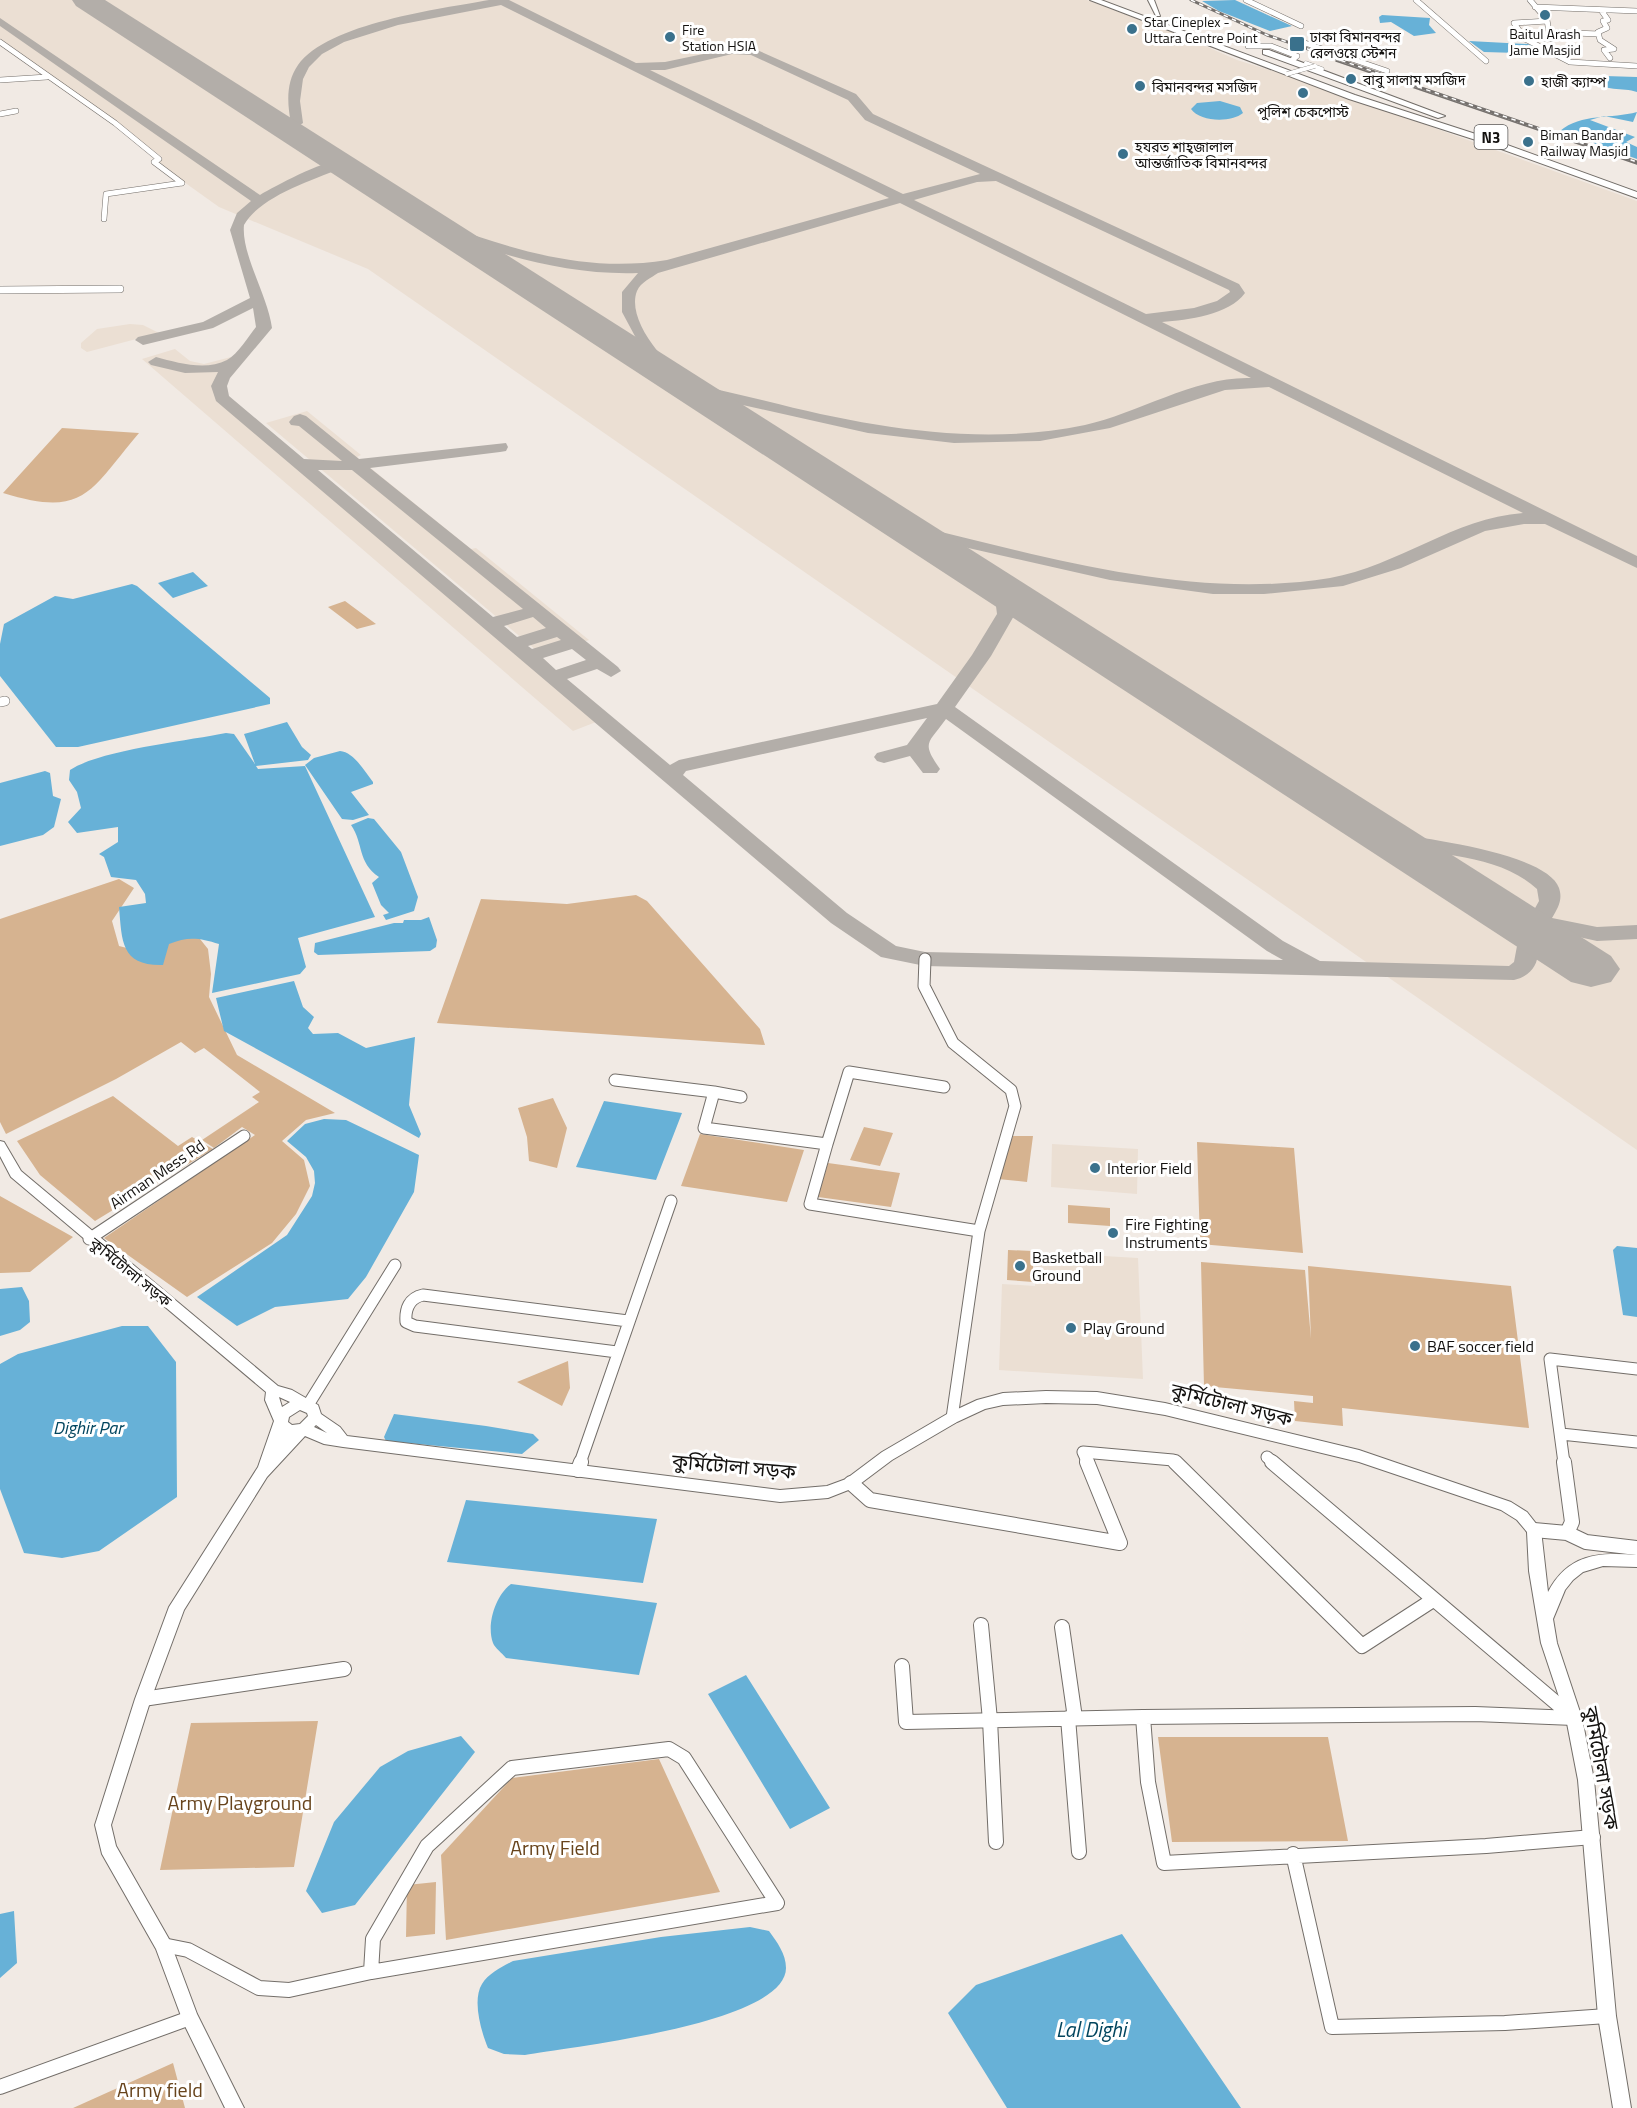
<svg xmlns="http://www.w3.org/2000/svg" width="1637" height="2108" font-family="'Titillium Web','Noto Sans Bengali',sans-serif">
<rect width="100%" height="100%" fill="#f1eae4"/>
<path fill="#ebdfd3" d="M 0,0 L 1087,0 L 1185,37 L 1237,60 L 1293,77 L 1637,201 L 1637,1150 L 368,269 L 219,207 L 156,162 L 162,157 L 0,39 Z
M 130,324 L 143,325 L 159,333 L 87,352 L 81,348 L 81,343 L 97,329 Z
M 175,349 L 190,361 L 204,364 L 235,356 L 212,384 L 216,394 L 596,722 L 573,731 L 142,359 Z
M 307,411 L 361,455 L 357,457 L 471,549 L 476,548 L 589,640 L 543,656 L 266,423 Z
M 1052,1144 L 1138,1149 L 1137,1194 L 1051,1187 Z
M 1036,1252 L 1138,1258 L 1143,1379 L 999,1370 L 1002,1284 L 1035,1286 Z"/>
<path fill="#d6b390" d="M 62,428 L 139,433 C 89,492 85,518 3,493 Z
M 345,601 L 376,624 L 357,629 L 328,607 Z
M 119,879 L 134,888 L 112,921 L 119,946 L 155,955 L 161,937 L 196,934 L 208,949 L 211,974 L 209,997 L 237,1055 L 335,1113 L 306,1120 L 282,1141 L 304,1160 L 310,1186 L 296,1214 L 272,1243 L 187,1297 L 104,1238 L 255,1135 L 242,1127 L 214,1148 L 202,1140 L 259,1102 L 252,1097 L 260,1092 L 204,1048 L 195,1053 L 181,1042 L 116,1079 L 6,1134 L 0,1122 L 0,919 Z
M 636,895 L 647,901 L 760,1029 L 765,1045 L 437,1023 L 481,899 L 567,904 Z
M 113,1096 L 178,1146 L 192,1137 L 213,1149 L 95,1221 L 40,1175 L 17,1141 Z
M 553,1098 L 567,1128 L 557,1168 L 529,1161 L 527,1137 L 518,1108 Z
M 864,1127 L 893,1133 L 880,1166 L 850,1160 Z
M 700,1134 L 804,1150 L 787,1202 L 681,1186 Z
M 1013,1136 L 1033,1136 L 1027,1182 L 998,1179 Z
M 1197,1142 L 1294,1148 L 1303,1253 L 1200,1244 Z
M 828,1163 L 900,1173 L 891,1207 L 818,1197 Z
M 0,1196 L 73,1237 L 30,1272 L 0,1273 Z
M 1068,1205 L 1110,1208 L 1110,1226 L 1068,1223 Z
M 1008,1250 L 1033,1251 L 1033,1282 L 1007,1280 Z
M 1201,1262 L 1305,1270 L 1311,1339 L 1308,1266 L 1511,1286 L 1529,1428 L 1342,1408 L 1343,1426 L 1295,1421 L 1294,1401 L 1313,1403 L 1313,1396 L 1204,1386 Z
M 568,1361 L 570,1388 L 562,1406 L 517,1382 Z
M 318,1721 L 294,1867 L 160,1870 L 191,1723 Z
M 1328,1737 L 1348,1841 L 1172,1842 L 1158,1737 Z
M 659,1759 L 720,1892 L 446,1940 L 441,1855 L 512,1778 Z
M 436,1882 L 435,1934 L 406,1937 L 407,1885 Z
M 173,2063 L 185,2108 L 73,2108 Z"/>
<path fill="#67b1d7" d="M 1235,0 L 1292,26 L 1270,31 L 1219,11 L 1202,1 Z
M 1382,15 L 1430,18 L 1429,25 L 1436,33 L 1414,36 L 1391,22 L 1380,23 L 1379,17 Z
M 1469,41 L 1528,44 L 1550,54 L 1484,52 Z
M 1605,76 L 1637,77 L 1637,92 C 1623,87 1603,92 1593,80 Z
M 1220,101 L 1240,107 L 1243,113 C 1231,123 1200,122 1191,109 L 1197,103 Z
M 1637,112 L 1633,122 L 1604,116 L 1590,120 L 1635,137 L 1626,142 L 1637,147 L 1637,159 L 1560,131 C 1581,113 1612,119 1637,112 Z
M 193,572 L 208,586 L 173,598 L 158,583 Z
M 132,584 L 137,586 L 270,698 L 270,704 L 78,747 L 56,747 L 0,676 L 0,644 L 4,624 L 55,596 L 73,599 Z
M 287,722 L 302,747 L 311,755 L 308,760 L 256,766 L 258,769 L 305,766 L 375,917 L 298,938 L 306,967 L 300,974 L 212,993 L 219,944 C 200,938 188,936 169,944 L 163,965 C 121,966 122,942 119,907 L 146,903 L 145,894 L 136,880 L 111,877 L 104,857 L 99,854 L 118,842 L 118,827 L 77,833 L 68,822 L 81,808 L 77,792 L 69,780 L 70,770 C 100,750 187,741 226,733 L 234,734 L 255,764 L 244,734 Z
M 340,751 C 354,752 365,772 373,782 L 373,784 L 351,792 L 369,815 L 353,820 L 342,819 L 305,765 L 314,758 Z
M 45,771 L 50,773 L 53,796 L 61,799 L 54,827 L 43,835 L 0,846 L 0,783 Z
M 368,818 L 374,819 L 401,852 L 418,897 L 414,911 L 386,920 L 383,915 L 389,913 L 381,905 L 372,883 L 379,877 C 357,862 364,844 351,825 Z
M 429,917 L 437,940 L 436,947 L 430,951 L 318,955 L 314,952 L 315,943 L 394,923 L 403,923 L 404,920 L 421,920 Z
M 294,981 L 303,1007 L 314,1017 L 308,1028 L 313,1034 L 338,1033 L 366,1048 L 415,1037 L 409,1105 L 421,1134 L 419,1138 L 224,1031 L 216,998 Z
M 604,1101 L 682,1113 L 656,1180 L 576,1167 Z
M 324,1119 L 346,1120 L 419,1155 L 414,1192 L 366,1277 L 348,1299 L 275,1307 L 237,1326 L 197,1297 L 287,1235 L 312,1196 L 315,1183 L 314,1171 L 306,1157 L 287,1141 L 305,1124 Z
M 1617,1246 L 1637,1248 L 1637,1317 L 1623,1315 L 1613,1250 Z
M 22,1287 L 29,1301 L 30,1322 L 20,1330 L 0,1336 L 0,1289 Z
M 122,1326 L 148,1326 L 176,1362 L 177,1497 L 99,1551 L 62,1558 L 24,1553 L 0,1489 L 0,1364 L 18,1354 Z
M 394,1414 L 486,1426 L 533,1434 L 539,1440 L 522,1454 L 386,1441 L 384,1437 Z
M 466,1500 L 657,1519 L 643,1583 L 447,1562 Z
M 511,1584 L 657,1603 L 639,1675 L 506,1658 C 502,1653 495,1648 493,1643 C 486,1624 496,1595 511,1584 Z
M 746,1675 L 830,1808 L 790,1829 L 708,1694 Z
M 461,1736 L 475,1752 L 355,1905 L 322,1913 L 306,1891 L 334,1822 L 380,1767 L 408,1751 Z
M 14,1911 L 17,1963 L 0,1978 L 0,1914 Z
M 750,1927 L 769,1931 C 777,1942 786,1954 786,1968 C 786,2024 569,2047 525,2055 L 504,2054 L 488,2048 C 481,2031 472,2000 482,1984 C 489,1973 502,1967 513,1961 L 661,1937 Z
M 1122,1934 L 1241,2108 L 1007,2108 L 948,2013 L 976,1985 Z"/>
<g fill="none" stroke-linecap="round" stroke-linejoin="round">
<path fill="#b3aea9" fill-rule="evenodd" d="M 489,0 L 509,0 L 636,63 L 665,62 L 732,48 L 757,50 L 856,94 L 873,114 L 1239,284 L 1245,293 C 1229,315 1188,320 1162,322 L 1637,556 L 1637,568 L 1545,524 L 1524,524 L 1485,531 L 1401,568 L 1343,586 L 1264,594 L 1213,594 L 1110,580 L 902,533 L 899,529 L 908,524 C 1044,556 1189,601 1330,578 C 1398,566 1454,518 1523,513 L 1269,387 L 1225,390 L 1110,428 L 1040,441 L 954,443 L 868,433 L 702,396 L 671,383 L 644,353 L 622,312 L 622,292 L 638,273 C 578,275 523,261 466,242 C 456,239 439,236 432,228 L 439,224 L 444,225 C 518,251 588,273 667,260 L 889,198 L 501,5 L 398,25 L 344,42 L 322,54 L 309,67 L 303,79 L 300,101 L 303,123 L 297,127 L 291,123 C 287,103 286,82 298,65 C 328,23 440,9 489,0 ZM 732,54 L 751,55 L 848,100 L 865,120 L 980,174 L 903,194 L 650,70 L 665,70 ZM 996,181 L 1229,290 L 1230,292 L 1217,301 L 1194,308 L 1146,314 L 914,200 L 977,182 ZM 900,203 L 1251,378 C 1197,376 1138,413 1085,425 C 980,447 868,427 766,401 C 743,395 719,391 696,383 C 670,372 625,321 637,291 C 641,282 651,278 658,273 Z
M 0,18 L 260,195 C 276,186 328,157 345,161 L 345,167 C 315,179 260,196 244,225 C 241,254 268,296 272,328 L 230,378 L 227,386 L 229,396 L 304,459 L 342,461 L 299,426 L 291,425 L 289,422 L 294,416 L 300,414 L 306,416 L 359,459 L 506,443 L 508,447 L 506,451 L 500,452 L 370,468 L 618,667 L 621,671 L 611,677 L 597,669 L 567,679 L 670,765 L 679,760 L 937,704 L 972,655 L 997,614 L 994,590 L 1003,585 L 1012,590 L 1015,614 L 991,656 L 955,707 L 1283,941 L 1320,961 L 1509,966 L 1514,962 L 1517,946 L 1501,918 L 1503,915 L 1473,903 L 1470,898 L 1473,893 L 1481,891 L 1534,910 L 1539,901 L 1537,889 C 1497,852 1431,856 1381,844 L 1378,839 L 1381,834 L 1389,833 C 1422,838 1547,853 1559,888 C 1563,900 1558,908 1552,918 L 1597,927 L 1637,925 L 1637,939 L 1597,941 L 1529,926 C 1543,947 1542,973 1514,980 L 925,966 L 881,957 L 831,923 L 216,401 L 211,386 L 218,372 L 185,373 L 151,365 L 148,362 L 156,357 C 178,363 206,371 227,360 C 238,354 248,337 256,327 L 253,308 L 213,328 L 143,345 L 135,340 L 138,337 L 203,322 L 250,298 L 230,230 L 237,213 L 251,201 L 0,26 ZM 318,470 L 352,470 L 523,609 L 493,617 ZM 533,617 L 546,628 L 517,637 L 504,626 ZM 557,637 L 561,640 L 532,649 L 528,646 ZM 572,649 L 586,660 L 556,670 L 543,658 ZM 927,718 L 907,745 L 877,753 L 874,757 L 877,761 L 884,763 L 910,756 L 923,773 L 937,773 L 940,769 C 921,742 928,744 946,719 L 1267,951 L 1283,960 L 925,952 L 896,946 L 847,913 L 683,775 L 686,771 Z"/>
<path fill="#b3aea9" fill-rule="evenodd" d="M 72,0 L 105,0 L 1611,956 L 1620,969 L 1611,982 L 1591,987 L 1571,982 L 76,6 Z"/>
<defs>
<path id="pedestrian" d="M 1306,63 L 1322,69"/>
<path id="minor-far4" d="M 1246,0 L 1301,26
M 1416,0 L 1486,61
M 1530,0 L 1547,20 L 1549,32 L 1555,39 L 1525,39 L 1570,62 L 1637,66
M 1535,7 L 1637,11
M 1601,10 L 1608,20 L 1603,21 L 1607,28 L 1598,32 L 1600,40 L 1614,49 L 1604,50 L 1610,58
M 1549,32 L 1599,34
M 1525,39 L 1514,23 L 1547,21
M 0,42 L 115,123 L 159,159 L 154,162 L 182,183
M 1302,42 L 1387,71
M 1248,46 L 1271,46 L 1297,56 L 1291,61
M 0,80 L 47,77
M 0,114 L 16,111
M 104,219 L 106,194 L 182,183"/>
<path id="minor-far3" d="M 0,290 L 120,289"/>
<path id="minor-far2" d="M 0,702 L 5,701"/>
<path id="minor-far1" d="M 925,959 L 924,986 L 953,1043 L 1011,1090 L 1015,1106 L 979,1231 L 952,1418
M 615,1080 L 714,1092
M 741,1097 L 714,1092 L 704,1128 L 827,1144 L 810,1204 L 979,1231
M 827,1144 L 849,1072 L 944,1087
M 89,1239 L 244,1136
M 617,1352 L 415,1326 L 406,1322 C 405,1309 409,1298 423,1295 L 628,1321
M 308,1405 L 395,1265
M 1561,1434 L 1637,1442
M 1267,1457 L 1274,1463
M 580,1463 L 671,1201
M 1088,1463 L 1083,1452 L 1173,1460 L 1176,1463
M 1564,1463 L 1550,1359 L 1637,1369"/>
<path id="minor" d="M 1175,1462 L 1362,1646 L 1433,1600
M 1272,1462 L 1574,1718 L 1475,1714 L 1143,1717 L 1148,1782 L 1164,1863 L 1486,1846 L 1593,1837
M 578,1470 L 581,1462
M 851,1483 L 870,1500 L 1120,1543 L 1087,1462
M 1534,1530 L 1567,1533 L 1572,1522 L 1564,1462
M 1567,1533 L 1586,1542 L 1637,1548
M 981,1625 L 990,1720 L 996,1842
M 1062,1627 L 1075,1718
M 902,1666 L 906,1722 L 1143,1717
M 143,1699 L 344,1669
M 1068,1718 L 1079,1852
M 669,1749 L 684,1758 L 777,1903 L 371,1972 L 373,1939 L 427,1846 L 512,1768 Z
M 1293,1854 L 1332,2027 L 1505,2023 L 1607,2016
M 163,1945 L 188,1950 L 259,1988 L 289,1990 L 371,1972
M 0,2087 L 190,2018"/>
<path id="tertiary" d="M 1148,0 L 1154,0 L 1160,16 L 1156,16 Z
M 0,1141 L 4,1142 L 21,1171 L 278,1386 L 292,1390 L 318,1405 L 321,1414 L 340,1427 L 347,1436 L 780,1490 L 827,1486 L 846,1479 L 882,1452 L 947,1414 L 977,1400 L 1003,1393 L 1046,1391 L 1097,1392 L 1165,1403 L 1359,1450 L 1511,1502 L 1527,1512 L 1541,1530 L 1548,1592 C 1568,1554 1598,1552 1637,1555 L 1637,1567 L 1603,1566 L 1583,1572 L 1573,1580 L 1565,1590 L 1553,1619 L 1557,1643 L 1582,1718 L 1594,1780 L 1616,2016 L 1631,2108 L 1613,2108 L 1598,2016 L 1578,1780 L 1566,1718 L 1541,1643 L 1529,1571 L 1527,1532 L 1517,1520 L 1501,1510 L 1359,1462 L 1165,1415 L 1097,1404 L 1046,1403 L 1003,1405 L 985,1409 L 957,1422 L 892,1460 L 856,1487 L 828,1498 L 780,1502 L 343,1447 L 324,1444 L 305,1436 L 267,1477 L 184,1610 L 151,1699 L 111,1825 L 116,1846 L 169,1939 L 197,2014 L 244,2108 L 225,2108 L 184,2024 L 156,1949 L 102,1854 L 95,1825 L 135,1699 L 169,1607 L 258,1467 L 274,1421 L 265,1400 L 266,1392 L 11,1177 L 0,1156 ZM 279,1397 L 290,1402 L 282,1407 ZM 300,1410 L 307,1413 L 308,1416 L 300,1424 L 292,1425 L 288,1422 L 289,1417 ZM 316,1425 L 327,1433 L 314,1427 Z"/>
<path id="trunk" d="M 1090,0 L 1101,0 L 1355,95 L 1488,138 L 1637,192 L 1637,198 L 1482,142 L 1349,99 Z
M 1263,50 L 1269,50 L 1445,116 L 1438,118 L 1263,54 Z"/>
</defs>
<use href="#pedestrian" stroke="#736e69" stroke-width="4.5"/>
<use href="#minor-far4" stroke="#736e69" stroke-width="6"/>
<use href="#minor-far3" stroke="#736e69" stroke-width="8"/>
<use href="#minor-far2" stroke="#736e69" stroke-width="10"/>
<use href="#minor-far1" stroke="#736e69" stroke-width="13"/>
<use href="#minor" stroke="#736e69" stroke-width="16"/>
<use href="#tertiary" stroke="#736e69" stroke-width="2"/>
<use href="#trunk" stroke="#736e69" stroke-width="2"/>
<use href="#pedestrian" stroke="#fff" stroke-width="4"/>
<use href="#minor-far4" stroke="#fff" stroke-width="5"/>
<use href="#minor-far3" stroke="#fff" stroke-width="7"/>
<use href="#minor-far2" stroke="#fff" stroke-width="9"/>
<use href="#minor-far1" stroke="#fff" stroke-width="11"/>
<use href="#minor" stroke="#fff" stroke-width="14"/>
<use href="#tertiary" fill="#fff" fill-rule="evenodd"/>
<use href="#trunk" fill="#fff" fill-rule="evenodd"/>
<path stroke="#75716e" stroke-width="1.5" d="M 1336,61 L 1637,164"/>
<defs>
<path id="rail" d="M 1191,0 L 1267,35 L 1637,162"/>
</defs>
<use href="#rail" stroke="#75716e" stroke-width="3"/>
<use href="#rail" stroke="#fff" stroke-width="1.5" stroke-dasharray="4.5" stroke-linecap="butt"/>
<defs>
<path id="pedestrian-bridge" d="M 1287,74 L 1315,66"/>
</defs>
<use href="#pedestrian-bridge" stroke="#736e69" stroke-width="4.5" stroke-linecap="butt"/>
<use href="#pedestrian-bridge" stroke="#fff" stroke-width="4"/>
</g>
<g fill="#3a718c" stroke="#fff" stroke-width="2">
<circle cx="1545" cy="15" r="6"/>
<circle cx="1132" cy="29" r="6"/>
<circle cx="670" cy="37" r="6"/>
<rect x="1289" y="36" width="16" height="16" rx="3"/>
<circle cx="1351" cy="79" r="6"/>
<circle cx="1529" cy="81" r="6"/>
<circle cx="1140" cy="86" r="6"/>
<circle cx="1303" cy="93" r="6"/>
<circle cx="1528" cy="142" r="6"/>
<circle cx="1123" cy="154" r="6"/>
<circle cx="1095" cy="1168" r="6"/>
<circle cx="1113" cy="1233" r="6"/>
<circle cx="1020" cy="1266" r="6"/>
<circle cx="1071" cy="1328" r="6"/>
<circle cx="1415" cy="1346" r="6"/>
</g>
<g text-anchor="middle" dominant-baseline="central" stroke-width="6" stroke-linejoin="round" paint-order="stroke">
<g font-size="14" fill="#13110f" stroke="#fff" text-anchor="start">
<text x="1144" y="21">Star Cineplex -<tspan x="1144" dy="16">Uttara Centre Point</tspan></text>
<text x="682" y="29">Fire<tspan x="682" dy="16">Station HSIA</tspan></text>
<text x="1545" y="33" text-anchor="middle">Baitul Arash<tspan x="1545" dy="16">Jame Masjid</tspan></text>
<text x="1310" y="36">ঢাকা বিমানবন্দর<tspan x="1310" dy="16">রেলওয়ে স্টেশন</tspan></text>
<text x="1363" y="79">বাবু সালাম মসজিদ</text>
<text x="1541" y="81">হাজী ক্যাম্প</text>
<text x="1152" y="86">বিমানবন্দর মসজিদ</text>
<text x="1303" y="111" text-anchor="middle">পুলিশ চেকপোস্ট</text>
<text x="1540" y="134">Biman Bandar<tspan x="1540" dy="16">Railway Masjid</tspan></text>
<text x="1135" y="146">হযরত শাহ্‌জালাল<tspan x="1135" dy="16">আন্তর্জাতিক বিমানবন্দর</tspan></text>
</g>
<rect fill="#fff" stroke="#5a5857" stroke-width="1.5" x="1474.5" y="125" width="33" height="24" rx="4.5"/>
<g font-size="15" font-weight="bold" fill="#13110f">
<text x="1491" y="137">N3</text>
</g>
<g font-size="16" fill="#13110f" stroke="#fff" text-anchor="start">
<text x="1107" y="1168">Interior Field</text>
<text x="1125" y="1224">Fire Fighting<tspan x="1125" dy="18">Instruments</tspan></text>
<text x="1032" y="1257">Basketball<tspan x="1032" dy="18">Ground</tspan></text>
<text x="1083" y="1328">Play Ground</text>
<text x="1427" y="1346">BAF soccer field</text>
</g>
<g font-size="16" fill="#13110f" stroke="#fff">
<text transform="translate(157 1174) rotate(-34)">Airman Mess Rd</text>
<text transform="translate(131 1272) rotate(39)">কুর্মিটোলা সড়ক</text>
</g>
<g font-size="18" font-style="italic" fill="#02455e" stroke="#fff">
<text x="88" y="1427">Dighir Par</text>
</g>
<g font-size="20" fill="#13110f" stroke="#fff">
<text transform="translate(1232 1404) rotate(14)">কুর্মিটোলা সড়ক</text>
<text transform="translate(734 1466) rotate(5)">কুর্মিটোলা সড়ক</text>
<text transform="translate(1602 1768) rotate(80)">কুর্মিটোলা সড়ক</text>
</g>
<g font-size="20" fill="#68441c" stroke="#fff">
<text x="240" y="1802">Army Playground</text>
<text x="555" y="1847">Army Field</text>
<text x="160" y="2089">Army field</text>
</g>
<g font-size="21" font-style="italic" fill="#02455e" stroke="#fff">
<text x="1091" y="2029">Lal Dighi</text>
</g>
</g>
</svg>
